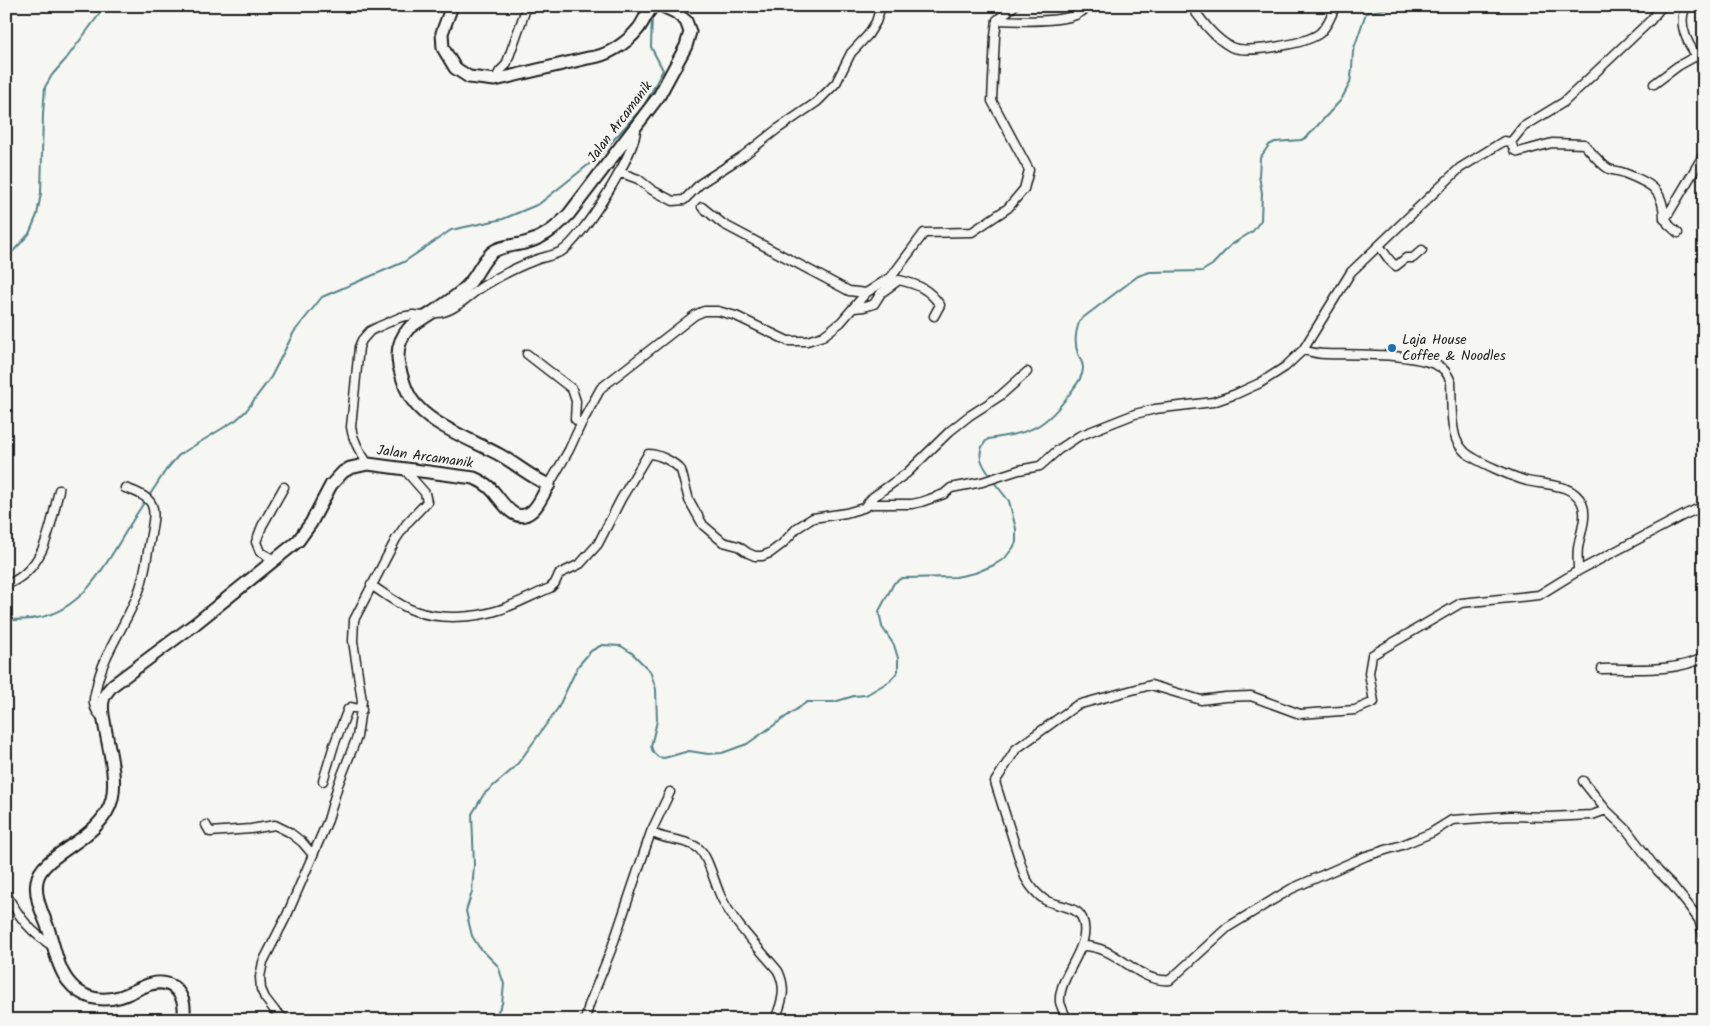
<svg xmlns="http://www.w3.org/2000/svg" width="1710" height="1026" font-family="Kalam,sans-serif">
<rect width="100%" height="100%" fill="#f6f6f2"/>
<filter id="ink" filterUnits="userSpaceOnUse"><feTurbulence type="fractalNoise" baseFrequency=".02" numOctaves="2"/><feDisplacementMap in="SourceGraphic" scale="10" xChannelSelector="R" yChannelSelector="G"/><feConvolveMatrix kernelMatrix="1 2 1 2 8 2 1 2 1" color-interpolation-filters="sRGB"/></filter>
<g filter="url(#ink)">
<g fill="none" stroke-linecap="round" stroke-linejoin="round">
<path stroke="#538487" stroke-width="2" d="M 6,259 L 29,234 L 37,215 L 41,193 L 43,114 L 45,87 L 52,75 L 66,59 L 98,16 L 103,6
M 991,477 C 982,465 974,452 988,439 C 1031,432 1044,430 1071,392 C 1076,385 1083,377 1083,368 C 1083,363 1080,358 1078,354 C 1074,343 1076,330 1080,320 L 1138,276 L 1150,272 L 1202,271 L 1212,265 L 1231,245 L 1253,231 L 1261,220 L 1262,193 L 1259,176 L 1260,158 L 1269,145 L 1275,142 L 1301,140 L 1307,137 L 1341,100 L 1350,83 L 1352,69 L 1353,51 L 1366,13 L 1398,6
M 149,496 L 166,470 L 179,455 L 236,420 L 246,411 L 271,377 L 294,332 L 322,297 L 404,262 L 451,230 L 503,219 L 539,204 L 598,157 L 644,106 L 663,70 L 651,47 L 652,16
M 6,620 C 16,620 27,620 37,618 C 94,608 116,541 146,500
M 493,1020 L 502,1004 L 504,984 L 498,966 L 479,947 L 472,936 L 466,911 L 472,892 L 474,865 L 472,814 L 484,794 L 514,768 L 522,758 L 558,708 L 578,666 L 591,651 L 602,645 L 621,646 L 632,653 L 650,671 L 656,689 L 657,721 L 651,746 L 653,752 L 658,757 L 664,758 L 689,751 L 708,754 L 722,753 L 747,744 L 807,702 L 834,702 L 854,696 L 866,695 L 890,681 L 898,671 L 898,658 L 894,645 L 882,627 L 879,611 L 894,583 L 902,578 L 956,577 L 975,573 L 994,565 L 1005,558 L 1013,548 L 1016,542 L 1016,529 L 1009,501 L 993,481"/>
<defs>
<path id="street" d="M 1191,6 C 1202,21 1214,38 1231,47 C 1247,54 1306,44 1320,33 C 1327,26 1332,15 1335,6
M 1687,6 C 1675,23 1690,51 1704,63
M 997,20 C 1018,21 1053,22 1073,16 C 1079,14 1084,10 1090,6
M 495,80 L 500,71 L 506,65 L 527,6
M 1654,84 L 1678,66 L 1696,56
M 1511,142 L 1514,150 L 1519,152 L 1552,143 L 1584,144 C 1591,152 1600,164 1609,169 C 1614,171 1620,171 1624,173 C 1650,183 1664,189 1664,219 L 1668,222
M 619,172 L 638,179 L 652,190 L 673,201 L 684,200 L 701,183 L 743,156 L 776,130 L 817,102 L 836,83 L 851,53 L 868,35 L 876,22 L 881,6
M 702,207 L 723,224 L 849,291 L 866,293
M 1678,233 L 1668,224 L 1666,218 L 1704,154
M 1379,246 C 1385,252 1388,261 1396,266 L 1406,258 L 1413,258 L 1422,250
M 854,308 L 864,307 L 874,304 L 881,293 L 899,280 C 917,284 929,289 940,305 L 934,316
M 433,313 C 453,315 469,294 485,285 C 500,276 517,267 533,261 C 542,257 553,256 562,251 C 582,239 638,150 636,128
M 1303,350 C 1310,352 1317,354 1325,354 C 1353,355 1421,352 1443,369 C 1447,373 1449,377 1451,382 C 1452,400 1450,422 1456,439 C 1458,444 1461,448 1465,452 C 1475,461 1513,477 1527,481 C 1544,485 1573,483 1582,503 C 1588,516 1580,534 1578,548 C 1577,555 1578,563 1578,571
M 527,354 L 572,389 L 576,401 L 575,419 L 581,424
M 368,464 C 360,452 353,441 351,427 L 359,347 L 362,340 L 370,331 L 378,327 L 401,317 L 413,315 L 424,316
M 549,485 L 569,450 L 581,424 L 601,388 L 695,315 L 704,311 L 718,311 L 736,316 L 788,341 L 807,341 L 823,336 L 841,322 L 866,293 L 892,276 L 924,233 L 972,232 L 1008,208 L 1024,189 L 1029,170 L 992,101 L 995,36 L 997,20 L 1014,6
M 866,505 L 873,497 L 907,473 L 950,431 L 969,416 L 1000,396 L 1027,372
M 275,560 L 260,552 L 256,542 L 262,526 L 284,487
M 6,585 C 46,569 50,527 59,490
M 371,585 C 385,594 399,606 415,611 C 440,620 475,618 499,610 C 517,604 533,595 550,588 L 555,583 L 559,574 L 580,564 L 598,544 L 621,499 L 648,454 C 659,454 674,462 681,470 L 689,500 L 703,525 L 723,542 L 738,546 L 748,553 L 755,556 L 762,556 L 770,553 L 782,544 L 797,528 L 813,518 L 846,513 L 863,508 L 871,504 L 912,504 L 921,502 L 944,494 L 951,488 L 982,482 L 1019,470 L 1040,466 L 1058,450 L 1079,436 L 1135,414 L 1155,409 L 1213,402 L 1236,394 L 1260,383 L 1285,367 L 1303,350 L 1351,272 L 1460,168 L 1504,141 L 1511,142 L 1523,127 L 1564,102 L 1650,21 L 1662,6
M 1602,669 C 1633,668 1676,673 1704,657
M 104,719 C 99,715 95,711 94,704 C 93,699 95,694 96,689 C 103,652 128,623 140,588 C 145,573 147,556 150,540 C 155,509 160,499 125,488
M 323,781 L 334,745 L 348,709 L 351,707 L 362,710
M 1606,810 L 1626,829 L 1658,871 L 1672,885 L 1689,906 L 1699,920 L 1704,938
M 206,825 L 210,832 L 251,829 L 275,825 L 289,832 L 302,842 L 313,855
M 651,832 L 670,792
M 6,894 C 20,918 30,932 54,947
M 1081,946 C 1119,945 1135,983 1170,980 L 1228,927 L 1291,889 L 1366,856 L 1402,845 L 1431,833 L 1452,820 L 1510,816 L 1550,817 L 1592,815 L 1606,810 L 1583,781
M 286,1020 L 275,1011 L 265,998 L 261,989 L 260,977 L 263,962 L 287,915 L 328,820 L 338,785 L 357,737 L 362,701 L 353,641 L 354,620 L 396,539 L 407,523 L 427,502 L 425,493 L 404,469
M 585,1020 L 589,1005 L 611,950 L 651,832 C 665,841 684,838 698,848 C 708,854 715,886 722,899 C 736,926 759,948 778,971 C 787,989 782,1002 775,1020
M 687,1020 L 688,1019
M 1067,1020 C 1065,1014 1061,1007 1060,1002 C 1058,974 1094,946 1082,918 C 1077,906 1056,906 1045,900 C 1036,894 1030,886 1025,877 L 995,782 L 1016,749 L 1077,705 L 1151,685 L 1201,700 L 1225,697 L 1251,696 L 1300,714 L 1355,710 L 1374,702 L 1369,673 L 1372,655 L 1461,603 L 1539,595 L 1578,571 L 1686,514 L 1704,506"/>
<path id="secondary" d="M 452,6 L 442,33 L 443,48 L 455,68 L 469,77 L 495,80 L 588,58 C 606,57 627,43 638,29 C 644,22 646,12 654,6
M 183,1020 C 188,998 175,978 151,984 C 140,987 130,994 119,997 C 100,1002 81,998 68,981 C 57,967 54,945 48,928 C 43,914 34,897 37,881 C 41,853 102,840 112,799 C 117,777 109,750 105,727 C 104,719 101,709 103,701 C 104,695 108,690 113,685 L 195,624 L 298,541 L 311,523 L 331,485 L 343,472 L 350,468 L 368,464 L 474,478 C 481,481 487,484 493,491 C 502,501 515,526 532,511 C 540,504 543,493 549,485 C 532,478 516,464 500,455 C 476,442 436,427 418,407 C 407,396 403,381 399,366 C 396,351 399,339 409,328 C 428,314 450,303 466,287 C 477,277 482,259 494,251 C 502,246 512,246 520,244 C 541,240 555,229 569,214 L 659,96 L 686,46 L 690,32 L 686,21 L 675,12 L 662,6"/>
</defs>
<use href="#street" stroke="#1c1c1c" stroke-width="11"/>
<use href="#secondary" stroke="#1c1c1c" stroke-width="15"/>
<use href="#street" stroke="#f6f6f2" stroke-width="8"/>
<use href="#secondary" stroke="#f6f6f2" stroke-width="11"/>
</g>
</g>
<circle fill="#1f6fb2" stroke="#f6f6f2" stroke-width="2" cx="1392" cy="348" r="5"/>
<g text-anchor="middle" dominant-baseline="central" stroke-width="5" stroke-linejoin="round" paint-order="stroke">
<g font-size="14" fill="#1c1c1c" stroke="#f6f6f2">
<text transform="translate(620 122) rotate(-53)">Jalan Arcamanik</text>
<text transform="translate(425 457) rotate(8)">Jalan Arcamanik</text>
</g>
<g font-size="14" fill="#1c1c1c" stroke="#f6f6f2" text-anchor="start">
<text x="1402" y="340">Laja House<tspan x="1402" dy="16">Coffee &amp; Noodles</tspan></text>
</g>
</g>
<rect width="1710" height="1026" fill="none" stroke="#f6f6f2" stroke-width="25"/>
<rect x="12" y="12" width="1685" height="1001" fill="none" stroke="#1c1c1c" stroke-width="2" filter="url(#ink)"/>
</svg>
